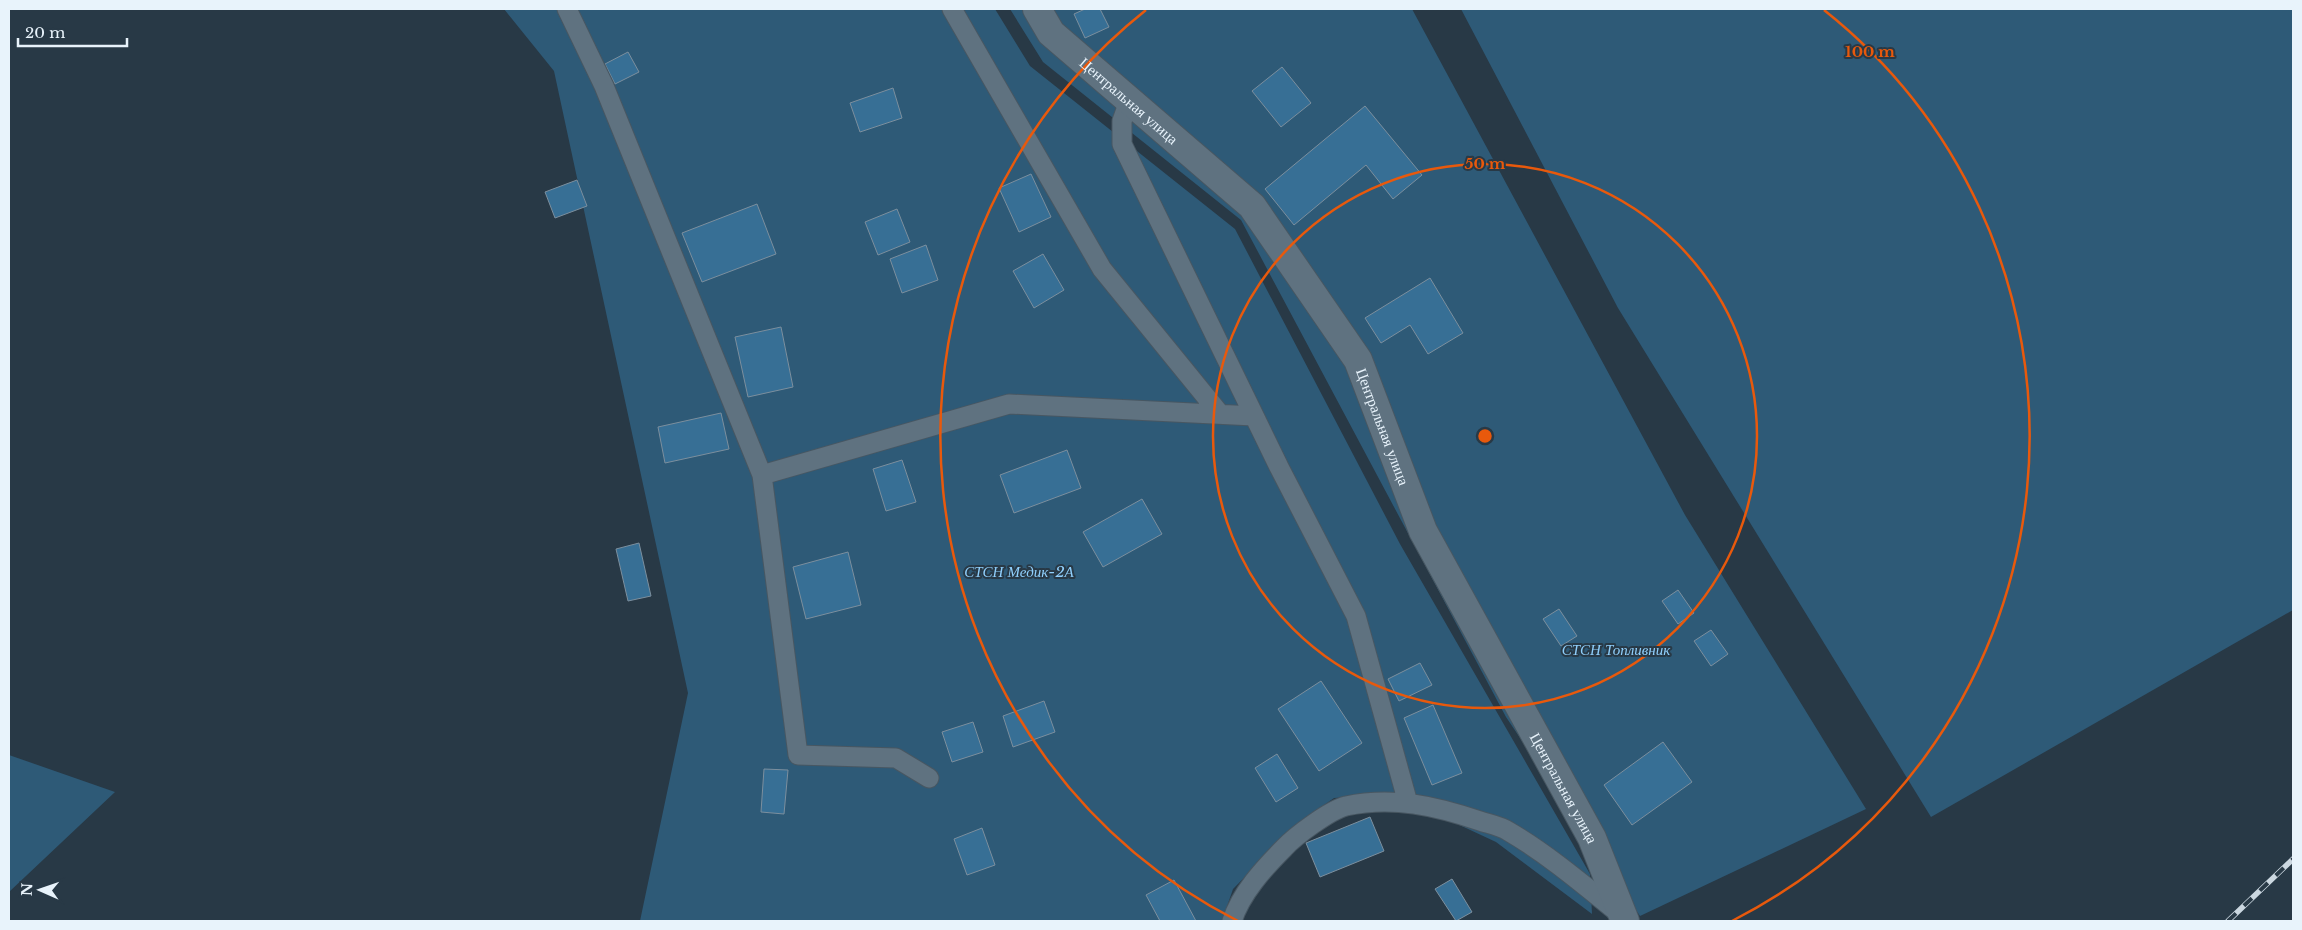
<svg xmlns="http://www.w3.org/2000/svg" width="2302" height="930" font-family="'Libre Baskerville',serif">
<rect width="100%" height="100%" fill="#283946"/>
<path fill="#2e5a77" d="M 504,9 L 995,9 L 1030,66 L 1235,229 L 1400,544 L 1590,874 L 1592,914 L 1496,842 L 1393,794 L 1334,798 L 1296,825 L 1233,889 L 1222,921 L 640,921 L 688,693 L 554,71 Z
M 1010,9 L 1412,9 L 1685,515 L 1866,809 L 1640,916 L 1506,717 L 1241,220 L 1043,62 Z
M 1461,9 L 2293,9 L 2293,610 L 1931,817 L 1618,308 Z
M 9,755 L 115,792 L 9,892 Z"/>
<path fill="#376f95" stroke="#7c8f9e" d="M 1085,9 L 1100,9 L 1109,27 L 1085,38 L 1074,14 Z
M 628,52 L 639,72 L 615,84 L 605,64 Z
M 1282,67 L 1311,103 L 1281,127 L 1252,91 Z
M 893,88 L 902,118 L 860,132 L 850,103 Z
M 1365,106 L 1422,175 L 1393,199 L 1366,165 L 1294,225 L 1265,189 Z
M 1031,174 L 1051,217 L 1019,232 L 999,188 Z
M 577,180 L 587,206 L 555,218 L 545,192 Z
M 757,204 L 776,254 L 702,282 L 682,233 Z
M 897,209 L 910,242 L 878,255 L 865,222 Z
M 926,245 L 938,280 L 902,293 L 890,259 Z
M 1043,254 L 1064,290 L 1034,308 L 1013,271 Z
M 1430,278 L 1463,333 L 1428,354 L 1410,325 L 1381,343 L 1365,318 Z
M 781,327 L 793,387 L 748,397 L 735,337 Z
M 721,413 L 729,449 L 665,463 L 658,427 Z
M 1067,450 L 1081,488 L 1014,513 L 1000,475 Z
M 902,460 L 916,502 L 886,511 L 873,469 Z
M 1142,499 L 1162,534 L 1103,567 L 1083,532 Z
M 639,543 L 651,596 L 628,601 L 616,549 Z
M 848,552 L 861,605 L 806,619 L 793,567 Z
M 1678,590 L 1694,613 L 1678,624 L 1662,601 Z
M 1559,609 L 1577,636 L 1561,646 L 1543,619 Z
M 1711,630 L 1728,654 L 1711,666 L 1694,641 Z
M 1420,663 L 1432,685 L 1399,701 L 1388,679 Z
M 1321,681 L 1362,743 L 1319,771 L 1278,709 Z
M 1044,701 L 1055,732 L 1013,747 L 1003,716 Z
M 1433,705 L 1462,773 L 1432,785 L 1404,718 Z
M 973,722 L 983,752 L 952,762 L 942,732 Z
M 1663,742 L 1692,782 L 1632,825 L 1604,785 Z
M 1277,754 L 1298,788 L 1276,802 L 1255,768 Z
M 764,769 L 788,770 L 784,814 L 761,812 Z
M 1370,817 L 1384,851 L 1320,877 L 1306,843 Z
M 982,828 L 995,865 L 967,875 L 954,839 Z
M 1452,879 L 1472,912 L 1456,921 L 1435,889 Z
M 1174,880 L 1196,921 L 1160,921 L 1146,895 Z"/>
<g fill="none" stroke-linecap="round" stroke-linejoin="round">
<defs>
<path id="service" d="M 567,9 L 604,86 L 762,475 L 1009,404 L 1254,416
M 952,9 L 1102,269 L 1220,414
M 1129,101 L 1122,121 L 1122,144 L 1279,467 L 1356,616 L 1408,803
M 762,475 L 798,755 L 896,758 L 929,778
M 1232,921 C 1241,893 1264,868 1284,848 C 1295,836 1330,810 1346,806 C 1393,796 1436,806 1480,821 C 1489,824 1500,826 1508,831 C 1549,855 1585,886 1621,915"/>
<g id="minor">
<path id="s1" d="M 1037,9 L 1051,33 L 1252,206 L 1358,360 L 1423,531 L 1592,838 L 1625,921"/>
</g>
</defs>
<use href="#service" stroke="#485762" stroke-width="21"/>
<use href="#minor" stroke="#485762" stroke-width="30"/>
<use href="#service" stroke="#5f7280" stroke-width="19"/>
<use href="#minor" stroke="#5f7280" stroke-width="28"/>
<defs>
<path id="rail" d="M 2228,921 L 2293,859"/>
</defs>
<use href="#rail" stroke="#cbd7e0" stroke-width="5.5"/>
<use href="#rail" stroke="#283946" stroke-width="4" stroke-dasharray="11" stroke-linecap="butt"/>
</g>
<g fill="none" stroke="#e8590c" stroke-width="2.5">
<circle cx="1485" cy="436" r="272"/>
<path d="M1238 921A544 544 0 0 1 1146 10M1824 10A544 544 0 0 1 1732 921"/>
</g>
<g text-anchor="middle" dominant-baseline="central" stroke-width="4" stroke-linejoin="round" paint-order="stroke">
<g font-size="15" fill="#e8f3fb" stroke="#283946">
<text stroke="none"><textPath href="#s1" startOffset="131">Центральная улица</textPath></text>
<text stroke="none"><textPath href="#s1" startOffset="551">Центральная улица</textPath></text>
<text stroke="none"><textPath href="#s1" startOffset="956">Центральная улица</textPath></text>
</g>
<g font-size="15" font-style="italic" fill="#90d0fd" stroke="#283946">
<text x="1019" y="571">СТСН Медик-2А</text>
<text x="1616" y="649">СТСН Топливник</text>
</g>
</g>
<circle cx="1485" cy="436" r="8" fill="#e8590c" stroke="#283946" stroke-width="2.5"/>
<g font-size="15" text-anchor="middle" font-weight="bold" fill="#e8590c" stroke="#283946" stroke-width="4" stroke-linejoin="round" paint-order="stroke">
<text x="1870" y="57">100 m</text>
<text x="1485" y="169">50 m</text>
</g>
<rect width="2302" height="930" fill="none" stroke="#e8f3fb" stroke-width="20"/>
<g transform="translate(40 890) rotate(272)" stroke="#283946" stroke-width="4" paint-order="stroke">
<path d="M0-4L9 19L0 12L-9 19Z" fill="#e8f3fb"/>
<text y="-8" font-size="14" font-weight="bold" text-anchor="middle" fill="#e8f3fb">N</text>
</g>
<path d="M18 38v8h109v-8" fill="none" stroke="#e8f3fb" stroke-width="2.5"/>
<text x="25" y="38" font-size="15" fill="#e8f3fb" stroke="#283946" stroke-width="4" paint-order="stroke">20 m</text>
</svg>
